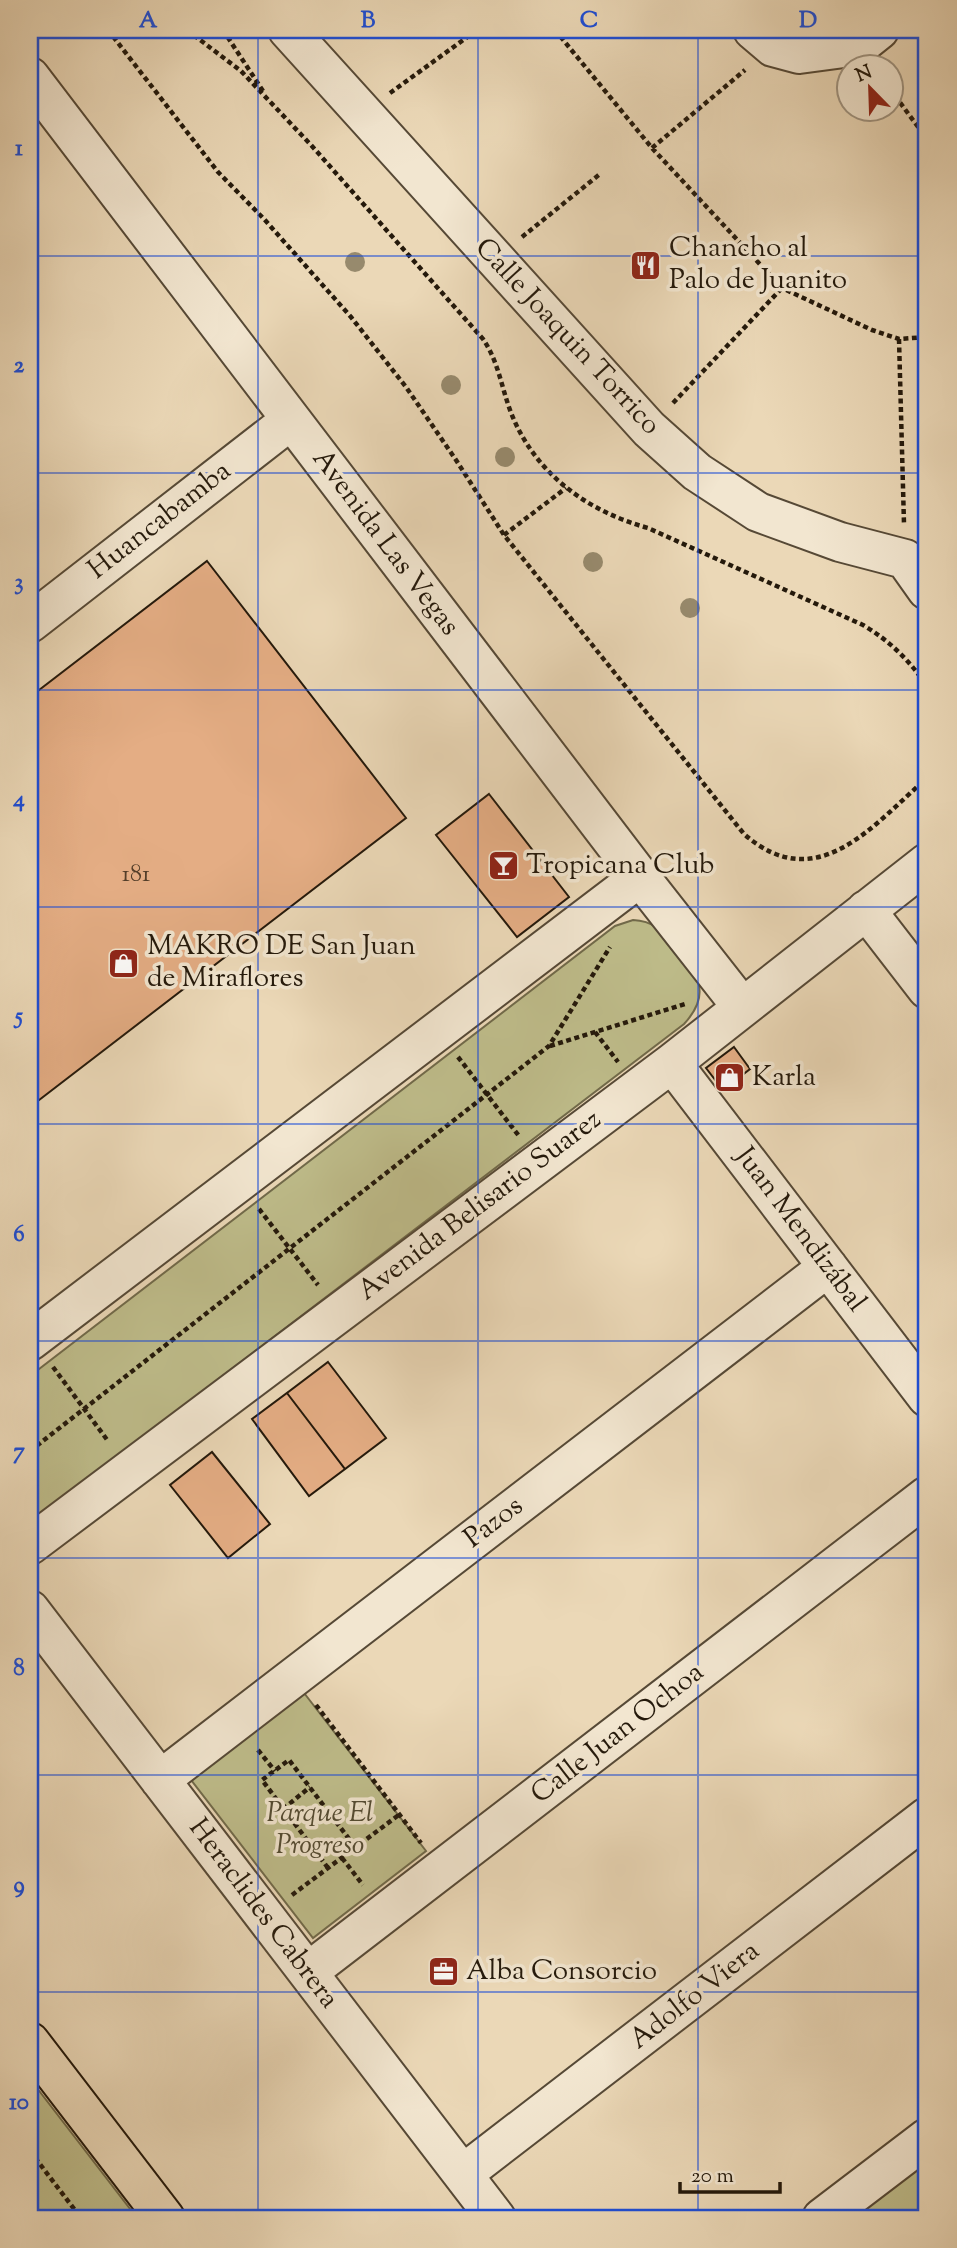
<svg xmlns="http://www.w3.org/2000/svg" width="957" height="2248" font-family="'Sorts Mill Goudy',serif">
<rect width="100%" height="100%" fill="#ebd8b7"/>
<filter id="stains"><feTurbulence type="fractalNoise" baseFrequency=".00286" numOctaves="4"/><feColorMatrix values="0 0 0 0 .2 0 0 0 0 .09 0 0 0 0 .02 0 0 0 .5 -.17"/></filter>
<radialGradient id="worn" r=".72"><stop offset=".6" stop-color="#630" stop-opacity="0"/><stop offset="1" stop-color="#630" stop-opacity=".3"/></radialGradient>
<path fill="#bebc8a" stroke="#716a4a" stroke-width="2" d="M 633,920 C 655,921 663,932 677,948 C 698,975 712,994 684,1024 L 30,1523 L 30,1376 L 615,926 Z
M 301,1689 L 426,1851 L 313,1938 L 188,1776 Z
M 30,2079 L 137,2218 L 33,2218 L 30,2213 Z
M 927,2155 L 927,2218 L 844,2218 Z"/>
<path fill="#e4ad84" stroke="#24190b" stroke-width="2" d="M 207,561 L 406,818 L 30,1107 L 30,697 Z
M 489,794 L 569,897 L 517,937 L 436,835 Z
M 734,1047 L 750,1069 L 723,1090 L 706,1068 Z
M 328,1362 L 386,1438 L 345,1469 L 287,1393 Z
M 287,1393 L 345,1469 L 309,1496 L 252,1419 Z
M 212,1452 L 270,1524 L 228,1558 L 170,1485 Z"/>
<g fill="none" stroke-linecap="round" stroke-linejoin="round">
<defs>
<path id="minor" d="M 288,30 L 649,429 L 697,472 L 758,512 L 840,542 L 905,559
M 753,30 L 773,47 L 799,54 L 859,46 L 879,30
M 30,77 L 640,877 L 742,1007
M 905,559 L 927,590
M 30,623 L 291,420
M 866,910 L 927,989
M 672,1063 L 927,1397
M 30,1341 L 640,877
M 30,1545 L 672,1063 L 927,863
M 30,1610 L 496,2218
M 160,1780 L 828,1267
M 308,1972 L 927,1496
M 463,2174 L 927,1817
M 822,2218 L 927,2138"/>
<path id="major" d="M 30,2042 L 165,2218"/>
</defs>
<use href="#minor" stroke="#564936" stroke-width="42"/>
<use href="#major" stroke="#24190b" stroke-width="42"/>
<path stroke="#24190b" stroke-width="4.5" stroke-dasharray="5 3.5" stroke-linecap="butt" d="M 108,30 L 218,172 L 264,219 L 351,317 L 406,387 L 456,460 L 504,535 L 744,834 C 817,898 873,825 927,778
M 187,30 L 241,71 L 311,145 L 483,339 C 498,361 501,385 510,410 C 533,472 586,511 648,528 L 863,625 C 890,641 909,660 927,686
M 223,30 L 263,91
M 555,30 L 652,148 L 782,288 L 872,330 L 899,339 L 927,337
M 890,89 L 927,139
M 390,93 L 477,30
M 652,148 L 745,70
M 522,237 L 600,174
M 899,339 L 904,524
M 673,403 L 782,288
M 504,535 L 566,488
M 595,1032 L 618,1062
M 550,1046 L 685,1004
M 458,1057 L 519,1136
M 259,1209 L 318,1285
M 53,1367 L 108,1441
M 30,1451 L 549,1046 L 610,947
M 316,1705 L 421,1843
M 258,1750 L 275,1771
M 283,1809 L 310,1787
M 342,1858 L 363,1885
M 328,1868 L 262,1780 L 289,1760 L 356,1848
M 292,1895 L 400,1814
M 30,2151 L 81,2218"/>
<use href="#minor" stroke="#f2e6d0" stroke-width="38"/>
<use href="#major" stroke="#ebd8b7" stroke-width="38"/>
</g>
<g fill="#978a6d">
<circle cx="355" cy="262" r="10"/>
<circle cx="451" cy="385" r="10"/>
<circle cx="505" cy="457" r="10"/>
<circle cx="593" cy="562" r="10"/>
<circle cx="690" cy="608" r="10"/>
</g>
<path fill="none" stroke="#1d4ed8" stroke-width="2" stroke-opacity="0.55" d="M 258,30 L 258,2218M 478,30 L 478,2218M 698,30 L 698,2218M 30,256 L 927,256M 30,473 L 927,473M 30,690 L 927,690M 30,907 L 927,907M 30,1124 L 927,1124M 30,1341 L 927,1341M 30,1558 L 927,1558M 30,1775 L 927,1775M 30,1992 L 927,1992"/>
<defs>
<symbol id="restaurant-square" viewBox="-11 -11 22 22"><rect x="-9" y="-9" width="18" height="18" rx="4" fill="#8f2418" stroke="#f2e6d0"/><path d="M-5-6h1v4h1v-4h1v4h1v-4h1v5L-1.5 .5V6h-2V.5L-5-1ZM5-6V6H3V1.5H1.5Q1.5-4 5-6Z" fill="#fff"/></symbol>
<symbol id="bar-square" viewBox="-11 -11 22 22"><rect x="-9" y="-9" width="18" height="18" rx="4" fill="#8f2418" stroke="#f2e6d0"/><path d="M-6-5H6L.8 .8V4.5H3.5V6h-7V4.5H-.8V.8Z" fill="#fff"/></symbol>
<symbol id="shop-square" viewBox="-11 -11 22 22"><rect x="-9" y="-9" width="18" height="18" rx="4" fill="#8f2418" stroke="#f2e6d0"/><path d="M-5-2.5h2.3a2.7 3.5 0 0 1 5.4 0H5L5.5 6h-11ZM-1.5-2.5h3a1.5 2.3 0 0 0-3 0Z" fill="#fff"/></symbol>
<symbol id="office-square" viewBox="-11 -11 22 22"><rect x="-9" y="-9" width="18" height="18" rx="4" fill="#8f2418" stroke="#f2e6d0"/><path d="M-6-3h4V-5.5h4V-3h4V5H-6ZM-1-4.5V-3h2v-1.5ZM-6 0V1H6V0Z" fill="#fff"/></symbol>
</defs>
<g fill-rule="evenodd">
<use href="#restaurant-square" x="628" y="248" width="35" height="35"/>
<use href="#bar-square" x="486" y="848" width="35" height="35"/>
<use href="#shop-square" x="106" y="946" width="35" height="35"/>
<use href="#shop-square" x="712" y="1060" width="35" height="35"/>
<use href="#office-square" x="426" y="1954" width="35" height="35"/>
</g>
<g text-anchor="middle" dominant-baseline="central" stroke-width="7" stroke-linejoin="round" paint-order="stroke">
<g font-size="24" fill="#543e29">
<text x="136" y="875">181</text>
</g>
<g font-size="28" fill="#24190b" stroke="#f2e6d0" text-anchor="start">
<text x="669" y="249">Chancho al<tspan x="669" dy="32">Palo de Juanito</tspan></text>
<text x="526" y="866">Tropicana Club</text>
<text x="147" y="947">MAKRO DE San Juan<tspan x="147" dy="32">de Miraflores</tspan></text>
<text x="752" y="1078">Karla</text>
<text x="466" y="1972">Alba Consorcio</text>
</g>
<g font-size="28" fill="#24190b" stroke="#f2e6d0">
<text transform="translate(567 337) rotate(47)">Calle Joaquin Torrico</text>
<text transform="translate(160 521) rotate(-38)">Huancabamba</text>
<text transform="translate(385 543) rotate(53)">Avenida Las Vegas</text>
<text transform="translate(480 1206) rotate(-37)">Avenida Belisario Suarez</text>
<text transform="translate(800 1230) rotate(53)">Juan Mendizábal</text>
<text transform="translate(494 1523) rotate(-37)">Pazos</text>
<text transform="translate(618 1734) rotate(-38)">Calle Juan Ochoa</text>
<text transform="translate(263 1914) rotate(53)">Heraclides Cabrera</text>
<text transform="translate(695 1996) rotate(-38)">Adolfo Viera</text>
</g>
<g font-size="28" font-style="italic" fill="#524a31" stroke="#f2e6d0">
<text x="320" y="1814">Parque El<tspan x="320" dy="32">Progreso</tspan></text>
</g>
</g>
<rect width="957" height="2248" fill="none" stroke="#ebd8b7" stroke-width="77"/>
<g transform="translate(870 88) rotate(337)"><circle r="33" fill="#f2e6d0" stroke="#a09481" stroke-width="2"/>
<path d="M0-5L12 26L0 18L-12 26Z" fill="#8f2418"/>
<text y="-10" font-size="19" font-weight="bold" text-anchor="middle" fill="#24190b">N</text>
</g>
<path d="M680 2182v10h100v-10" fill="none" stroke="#24190b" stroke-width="3.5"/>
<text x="691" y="2182" font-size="21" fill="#24190b" stroke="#f2e6d0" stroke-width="5" paint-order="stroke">20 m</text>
<rect x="38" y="38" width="880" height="2172" fill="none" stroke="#1d4ed8" stroke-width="2.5"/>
<g font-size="23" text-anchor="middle" font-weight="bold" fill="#1d4ed8">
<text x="148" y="27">A</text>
<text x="368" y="27">B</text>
<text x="589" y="27">C</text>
<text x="808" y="27">D</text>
<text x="19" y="155">1</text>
<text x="19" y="372">2</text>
<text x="19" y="589">3</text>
<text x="19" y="806">4</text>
<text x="19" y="1023">5</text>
<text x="19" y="1241">6</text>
<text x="19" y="1458">7</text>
<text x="19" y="1675">8</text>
<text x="19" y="1892">9</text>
<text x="19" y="2109">10</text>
</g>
<rect width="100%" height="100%" filter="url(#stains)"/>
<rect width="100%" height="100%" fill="url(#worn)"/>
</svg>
